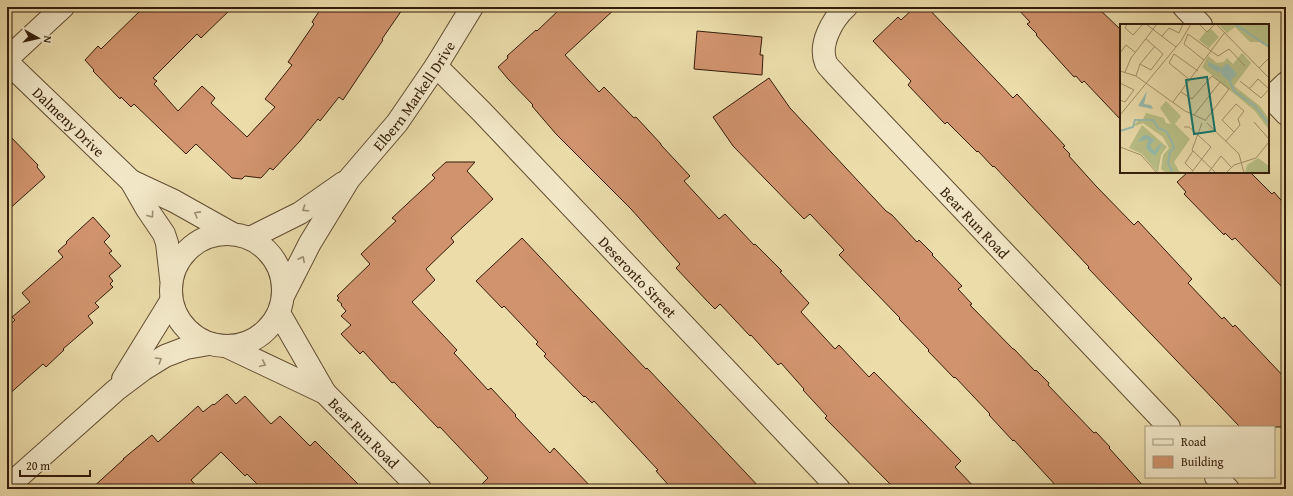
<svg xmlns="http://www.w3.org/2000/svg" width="1293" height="496" font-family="'Gentium Book Plus',serif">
<rect width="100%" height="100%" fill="#ebdcaa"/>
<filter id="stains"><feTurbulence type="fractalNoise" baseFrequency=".005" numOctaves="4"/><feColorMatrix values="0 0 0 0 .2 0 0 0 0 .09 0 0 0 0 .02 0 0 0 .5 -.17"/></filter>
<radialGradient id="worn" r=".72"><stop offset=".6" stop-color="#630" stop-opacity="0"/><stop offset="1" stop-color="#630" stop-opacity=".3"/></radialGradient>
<path fill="#d0936d" stroke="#341d09" d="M 144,7 L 233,7 L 201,38 L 197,34 L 153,78 L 157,81 L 154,84 L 178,111 L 202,86 L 215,98 L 211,103 L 247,137 L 275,107 L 265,99 L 292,65 L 288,62 L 314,24 L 312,22 L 322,7 L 404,7 L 382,39 L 383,40 L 343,100 L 339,97 L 320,121 L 318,119 L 300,141 L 273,170 L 270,168 L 261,178 L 245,176 L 242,179 L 232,178 L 196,144 L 186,154 L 134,104 L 131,107 L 121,97 L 120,99 L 93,71 L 94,70 L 85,60 L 98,46 L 101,49 Z
M 562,7 L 617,7 L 565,55 L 599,92 L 604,87 L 634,118 L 636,117 L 661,144 L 661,145 L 690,176 L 684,181 L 719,219 L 725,214 L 754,245 L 755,244 L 782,271 L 780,272 L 809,303 L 801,312 L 835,349 L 839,345 L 869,377 L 874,372 L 961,461 L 955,467 L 976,489 L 895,489 L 825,418 L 827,416 L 803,390 L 804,389 L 781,363 L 778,365 L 751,335 L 750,336 L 720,304 L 715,309 L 708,302 L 676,268 L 680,264 L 631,209 L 556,134 L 532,106 L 533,105 L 508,79 L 498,67 L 508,58 L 507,56 L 536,30 L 537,31 Z
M 915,7 L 927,7 L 1013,98 L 1017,94 L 1065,146 L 1063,147 L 1070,154 L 1069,156 L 1096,186 L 1134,225 L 1138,221 L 1192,279 L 1188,283 L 1222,319 L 1224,317 L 1233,327 L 1235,325 L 1286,379 L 1286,427 L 1240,427 L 1088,268 L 1089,267 L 994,166 L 993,167 L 978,151 L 977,152 L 947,122 L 945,124 L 908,85 L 911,81 L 873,41 L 898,17 L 901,20 Z
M 1016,7 L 1097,7 L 1121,30 L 1121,120 L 1084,81 L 1082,83 L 1076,76 L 1074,77 L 1036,35 L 1037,34 L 1027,24 L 1030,22 Z
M 697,31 L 762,37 L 760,55 L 763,55 L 762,75 L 694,69 Z
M 769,78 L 790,108 L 886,211 L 892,215 L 917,242 L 919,240 L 933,254 L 932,255 L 962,286 L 958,289 L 972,304 L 970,305 L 1013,349 L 1014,349 L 1035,371 L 1036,370 L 1049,383 L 1048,385 L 1094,433 L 1096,432 L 1110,447 L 1109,448 L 1146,489 L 1059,489 L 1014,440 L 1013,441 L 989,415 L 990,414 L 955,377 L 954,378 L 928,351 L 929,350 L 899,319 L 900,318 L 839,255 L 844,250 L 810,214 L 804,219 L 733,146 L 713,117 Z
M 7,133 L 38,165 L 37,167 L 45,177 L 7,211 Z
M 446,162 L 475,162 L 467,171 L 493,199 L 451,238 L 454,242 L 426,269 L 435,280 L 412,302 L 457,350 L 454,353 L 488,390 L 491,388 L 516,415 L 515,416 L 550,453 L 554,448 L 593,489 L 477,489 L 488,478 L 440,427 L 438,428 L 394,382 L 392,383 L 363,351 L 360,354 L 341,334 L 351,325 L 341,316 L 346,311 L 341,305 L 342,304 L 337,300 L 339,298 L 337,296 L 370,264 L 361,254 L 396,221 L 392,218 L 435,178 L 432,175 Z
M 1188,172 L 1250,172 L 1272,194 L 1274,192 L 1286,206 L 1286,291 L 1235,238 L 1232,240 L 1225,233 L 1224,235 L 1184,194 L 1186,192 L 1177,182 Z
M 93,217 L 110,236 L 104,242 L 112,251 L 109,253 L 121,266 L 109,276 L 113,281 L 110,284 L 113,287 L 95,303 L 99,307 L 88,316 L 93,323 L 63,349 L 64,350 L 46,367 L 43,364 L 7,396 L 7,327 L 15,320 L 12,317 L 30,302 L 22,293 L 63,257 L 58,251 L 67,243 L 66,242 Z
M 522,238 L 646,369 L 647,368 L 761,489 L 672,489 L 656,471 L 658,470 L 594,401 L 592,403 L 585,396 L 584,397 L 544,356 L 546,354 L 536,344 L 538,342 L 504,306 L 502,308 L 476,281 Z
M 227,394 L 236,404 L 245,396 L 271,424 L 280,416 L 310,446 L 315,441 L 363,489 L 262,489 L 247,474 L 245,476 L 221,452 L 191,480 L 199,489 L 91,489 L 124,459 L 123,459 L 152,435 L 158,442 L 198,406 L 203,412 L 213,404 L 214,405 Z"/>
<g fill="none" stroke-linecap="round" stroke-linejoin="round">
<defs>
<g id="minor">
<path id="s1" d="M 846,7 C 833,19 818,44 826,63 C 828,67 833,71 836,75 L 1169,427"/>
<path d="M 1184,7 L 1201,25"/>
<path d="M 7,59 L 63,7"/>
<path id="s2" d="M 7,62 L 131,181 L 147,209 L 164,234 L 167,243 L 171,278"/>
<path id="s3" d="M 436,66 L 482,112 L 839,489"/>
<path d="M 1268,95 L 1286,114"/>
<path d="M 1270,98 L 1286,83"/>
<path d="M 131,181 L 174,201 L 231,233"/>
<circle cx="227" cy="290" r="56"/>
<path d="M 250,238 L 300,213 L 343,183"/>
<path id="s4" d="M 284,294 L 310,243 L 349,179 L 397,123 L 436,66 L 472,7"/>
<path id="s5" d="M 279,313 L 325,393 L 420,489"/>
<path d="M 228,347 L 325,393"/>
<path d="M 123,379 L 171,301"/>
<path d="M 1216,477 L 1228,489"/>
<path d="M 7,487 L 116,390 L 144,369 L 165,356 L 186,348 L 209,344"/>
</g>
</defs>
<use href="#minor" stroke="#624d31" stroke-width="24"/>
<use href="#minor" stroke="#f2e8c8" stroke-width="22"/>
</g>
<defs><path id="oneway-chevron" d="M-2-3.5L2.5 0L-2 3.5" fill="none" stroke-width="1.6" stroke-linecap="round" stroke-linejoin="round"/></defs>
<g stroke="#9c8d72">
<use href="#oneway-chevron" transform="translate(305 209) rotate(146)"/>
<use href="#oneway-chevron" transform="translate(197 214) rotate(-151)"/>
<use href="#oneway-chevron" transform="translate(151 215) rotate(54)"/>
<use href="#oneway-chevron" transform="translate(302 259) rotate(-63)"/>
<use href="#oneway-chevron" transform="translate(159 360) rotate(-31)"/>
<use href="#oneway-chevron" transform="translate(263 364) rotate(25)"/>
</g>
<g text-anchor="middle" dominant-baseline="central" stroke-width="4" stroke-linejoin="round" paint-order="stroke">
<g font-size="15" fill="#341d09" stroke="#f2e8c8">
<text stroke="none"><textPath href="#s4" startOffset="238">Elbern Markell Drive</textPath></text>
<text stroke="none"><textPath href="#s2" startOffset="86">Dalmeny Drive</textPath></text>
<text stroke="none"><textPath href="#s1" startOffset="281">Bear Run Road</textPath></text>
<text stroke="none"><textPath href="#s3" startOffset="292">Deseronto Street</textPath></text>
<text stroke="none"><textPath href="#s5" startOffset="148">Bear Run Road</textPath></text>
</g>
</g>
<g transform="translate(1120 24)">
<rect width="149" height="149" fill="#ebdcaa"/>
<path d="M 98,0 L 149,0 L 149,24 L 140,18 L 130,18 L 115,3 L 107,9 ZM 91,5 L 99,13 L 89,24 L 79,16 L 85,8 ZM 122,29 L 131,39 L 114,62 L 140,82 L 149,95 L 149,106 L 135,87 L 82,43 L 88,32 L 97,39 L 104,38 L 107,34 L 113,40 ZM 46,77 L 61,92 L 55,100 L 70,115 L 54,138 L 59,147 L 65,149 L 46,149 L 41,145 L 43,131 L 49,124 L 43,113 L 23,99 L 12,103 L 18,97 L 23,95 L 26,89 L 44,94 L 46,99 L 51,100 L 40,84 ZM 22,101 L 47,123 L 41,131 L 38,149 L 22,130 L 9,124 ZM 138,134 L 149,142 L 149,149 L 125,149 L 127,141 Z" fill="#b9c087"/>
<path d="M 88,38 L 102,44 L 107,39 L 117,50 L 110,57 L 107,56 L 101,50 L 102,46 L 99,49 L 96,47 L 88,42 ZM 27,67 L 24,80 L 31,81 L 33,85 L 18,82 ZM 27,111 L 35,116 L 30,121 L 34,127 L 40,120 L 42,121 L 35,132 L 26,125 L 28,115 L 18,118 L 22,112 Z" fill="#98bbad"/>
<path fill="none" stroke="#98bbad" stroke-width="2" d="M 115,0 L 149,23M 109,55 L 114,67 L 135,82 L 149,100M 0,107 L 13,103 L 15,96 L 33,96 L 38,104 L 46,107 L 52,118 L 54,124 L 50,128 L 48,139 L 53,149"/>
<path fill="none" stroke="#a2906a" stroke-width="1" d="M 7,0 L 5,4 L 13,11 L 23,0M 26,0 L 56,23M 79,0 L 87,8 L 95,0M 96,0 L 149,54M 42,12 L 49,4 L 59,9 L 63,0M 0,29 L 6,21 L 15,28M 84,36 L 64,20 L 68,10 L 98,32 L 109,25 L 125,42M 20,40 L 31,46 L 43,30 L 26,15M 139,44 L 149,34M 0,47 L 16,52 L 65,87 L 85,96M 5,48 L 11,34 L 37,0M 16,52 L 20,40 L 35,22M 70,56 L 49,39 L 54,30 L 78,47M 120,57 L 141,74 L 149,65M 0,59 L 14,66 L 5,78 L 0,76M 129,65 L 138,55 L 149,65M 61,68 L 72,75 L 92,52 L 109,65 L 85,97M 53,78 L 105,8M 0,91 L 61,17 L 71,0M 74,91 L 100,58M 134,98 L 149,115M 82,99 L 72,126 L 96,149M 87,99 L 119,130 L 124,149M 64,103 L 69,103 L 91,123 L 71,149M 106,117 L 114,108 L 120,101 L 118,95 L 124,87 L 116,80 L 102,96 L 114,108M 0,123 L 21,131 L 37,149M 73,147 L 65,139 L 73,127M 88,149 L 101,132 L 111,143M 106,149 L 114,141 L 136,134 L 149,118"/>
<path fill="#0f766e" fill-opacity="0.15" stroke="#0f766e" stroke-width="2" d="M 87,53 L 95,107 L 74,110 L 66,56 Z"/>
<rect width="149" height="149" fill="none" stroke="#341d09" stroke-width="2"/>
</g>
<rect width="1293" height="496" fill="none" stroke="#ebdcaa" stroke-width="24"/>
<rect x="8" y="8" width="1277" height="480" fill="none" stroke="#341d09" stroke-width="2"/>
<rect x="12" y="12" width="1269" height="472" fill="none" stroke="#341d09"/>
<rect x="1145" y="426" width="130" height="52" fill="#f2e8c8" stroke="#a6977c"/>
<rect x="1153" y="439" width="20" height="6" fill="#f2e8c8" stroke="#a6977c"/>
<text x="1181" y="446" font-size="12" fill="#341d09">Road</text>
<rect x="1153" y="456" width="20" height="12" fill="#d0936d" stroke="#a6977c"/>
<text x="1181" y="466" font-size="12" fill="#341d09">Building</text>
<g transform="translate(38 38) rotate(98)" stroke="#f2e8c8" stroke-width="3" paint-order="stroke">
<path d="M0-3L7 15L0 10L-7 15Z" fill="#341d09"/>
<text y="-6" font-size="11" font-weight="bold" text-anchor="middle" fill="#341d09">N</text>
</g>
<path d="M20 470v6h70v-6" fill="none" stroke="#341d09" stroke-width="2"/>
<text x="26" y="470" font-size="12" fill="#341d09" stroke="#f2e8c8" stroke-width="3" paint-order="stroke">20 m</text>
<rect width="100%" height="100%" filter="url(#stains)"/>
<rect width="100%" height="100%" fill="url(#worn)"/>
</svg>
